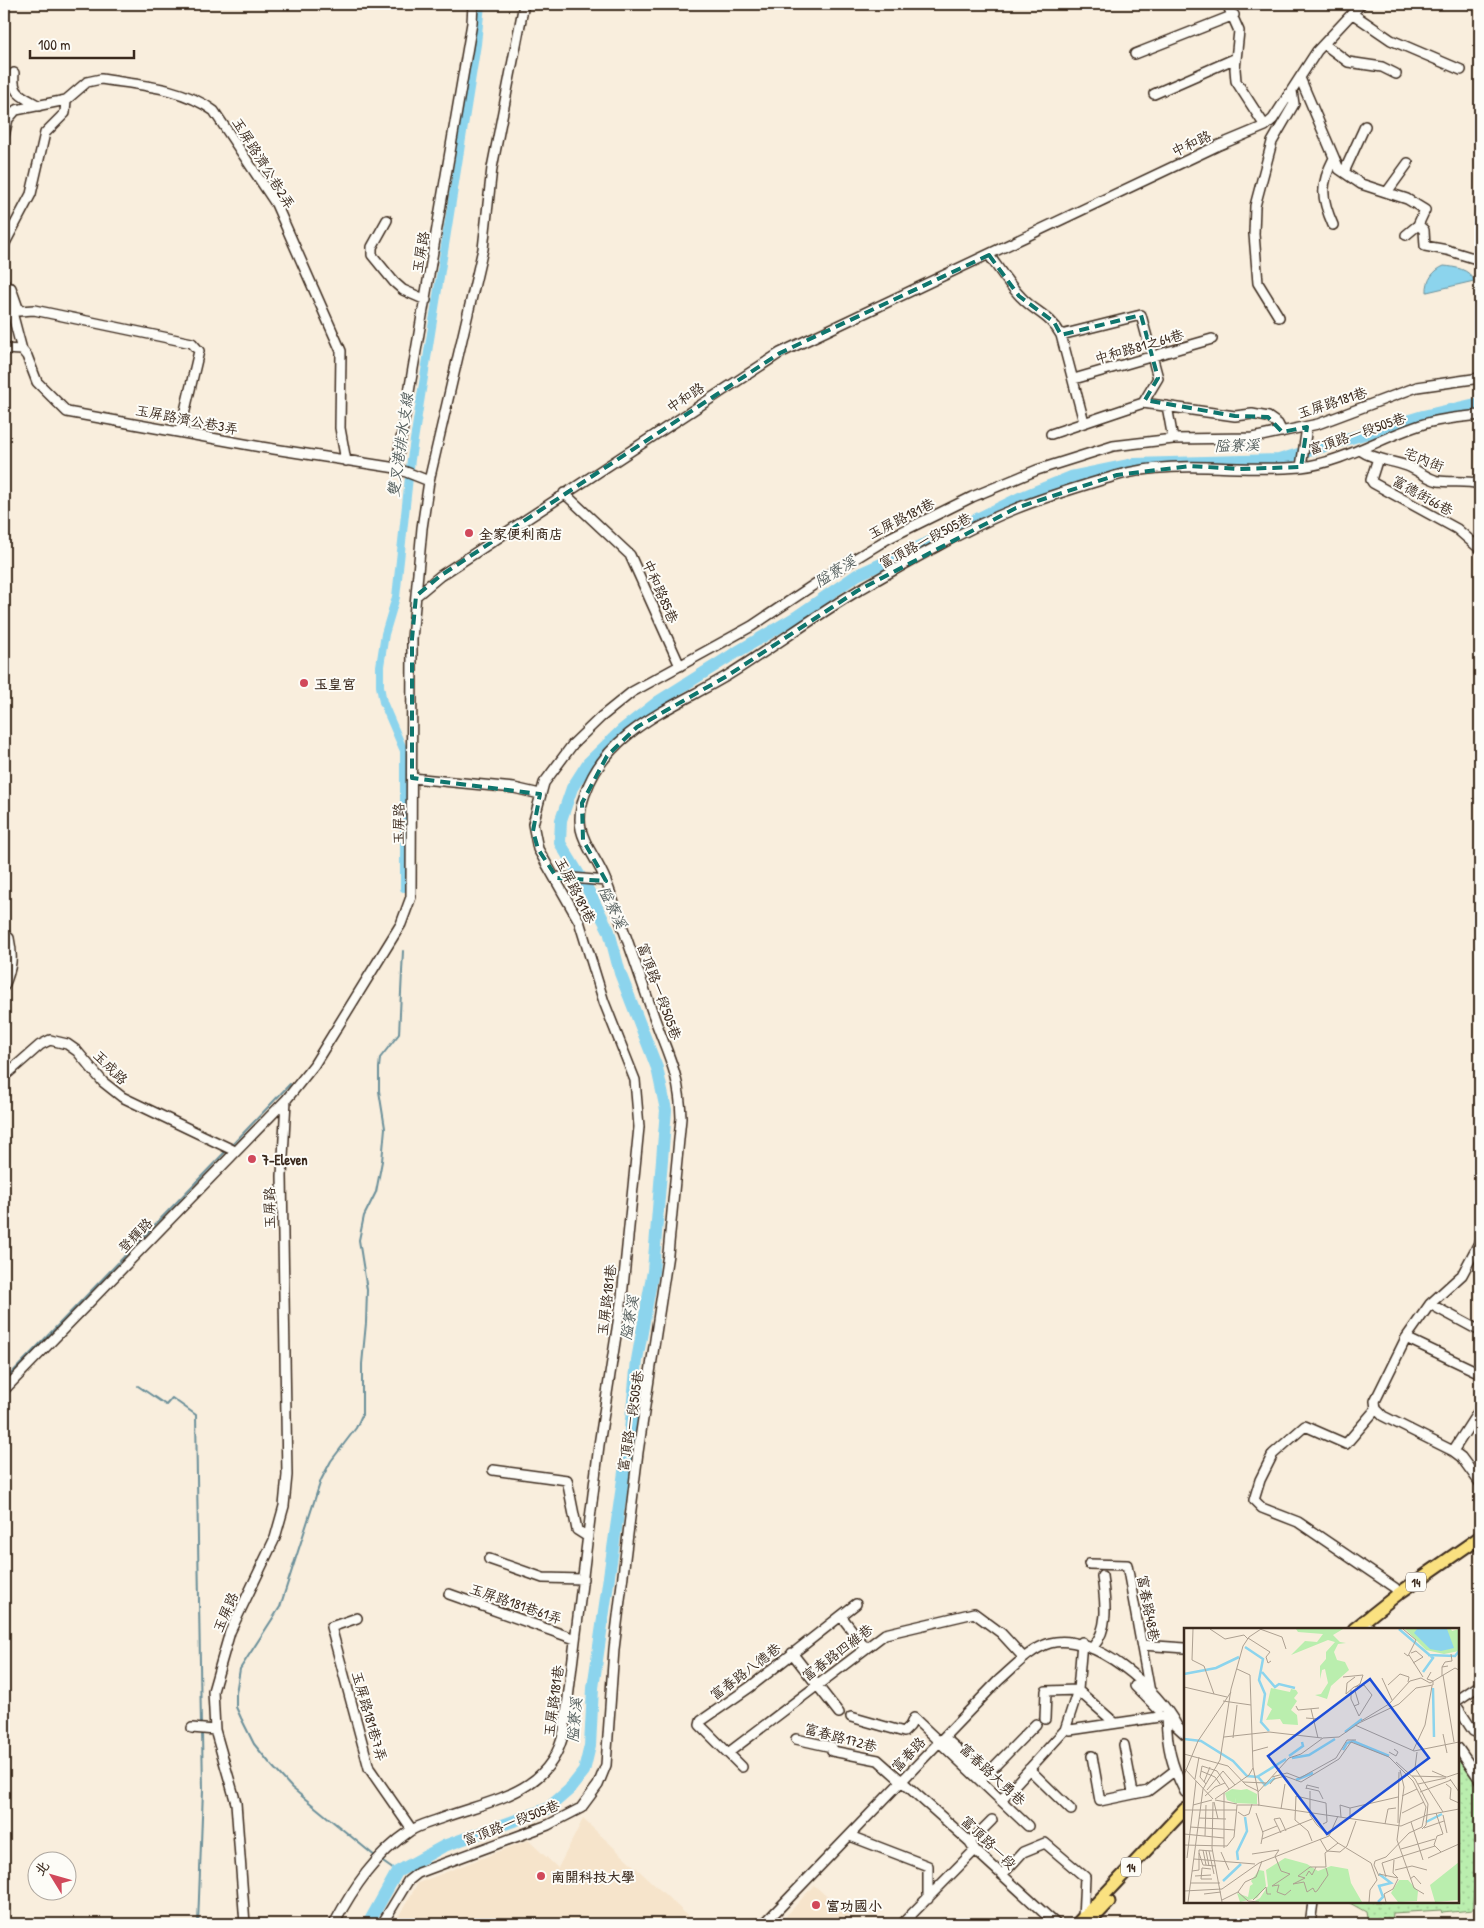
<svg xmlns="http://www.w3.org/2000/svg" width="1484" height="1928" font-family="'Patrick Hand','LXGW WenKai TC',sans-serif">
<defs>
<pattern id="grass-dots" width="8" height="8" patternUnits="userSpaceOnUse" patternTransform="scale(1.25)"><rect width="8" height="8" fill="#baeeae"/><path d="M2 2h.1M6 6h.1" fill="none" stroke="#a1cc95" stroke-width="1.8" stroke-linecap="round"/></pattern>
</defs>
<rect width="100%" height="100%" fill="#f9eedd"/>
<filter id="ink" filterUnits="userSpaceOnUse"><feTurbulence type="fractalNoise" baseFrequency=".02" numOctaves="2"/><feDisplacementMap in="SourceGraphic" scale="10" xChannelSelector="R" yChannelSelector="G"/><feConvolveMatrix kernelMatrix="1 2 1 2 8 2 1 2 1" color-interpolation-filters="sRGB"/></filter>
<g filter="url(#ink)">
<path fill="#f6e4cb" d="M 583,1819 L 697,1924 L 394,1924 L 418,1883 L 528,1840 L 558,1868 Z
M 814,1885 L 857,1924 L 779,1924 Z"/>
<path fill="url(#grass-dots)" stroke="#7a8c66" d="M 1458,1749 L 1480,1780 L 1480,1879 L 1475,1879 L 1472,1910 L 1442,1913 L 1441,1910 L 1393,1913 L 1392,1924 L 1368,1924 L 1366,1912 L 1348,1902 L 1458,1902 Z"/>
<path fill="#8cd4ed" stroke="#6c909a" d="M 1444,266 C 1455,267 1470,269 1474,281 L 1427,292 C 1426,280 1434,270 1444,266 Z"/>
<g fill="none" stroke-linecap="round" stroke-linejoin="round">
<path stroke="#6c909a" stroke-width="2" d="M 231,1146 L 290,1084
M 4,1381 L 226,1151
M 138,1386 L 166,1405 L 172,1398 L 196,1415 L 201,1725
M 376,1857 L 292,1788 L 272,1766 L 254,1744 L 241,1718 L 236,1707 L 236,1693 L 240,1669 L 280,1607 L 321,1480 L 331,1461 L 356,1428 L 362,1415 L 362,1364 L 366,1323 L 367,1290 L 359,1240 L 364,1216 L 376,1192 L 382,1161 L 385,1128 L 379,1091 L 379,1068 L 380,1058 L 399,1034 L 403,951
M 380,1860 L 397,1872
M 198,1924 L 203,1790 L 202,1732"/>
<path stroke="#8cd4ed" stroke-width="8" d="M 404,888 L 404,751 L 383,702 L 380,686 L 380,666 L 385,634 L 396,597 L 411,459 L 477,44 L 481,4"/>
<path stroke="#8cd4ed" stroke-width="12" d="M 368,1924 L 397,1872 L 444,1846 L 547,1809 L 569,1790 L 584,1771 L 590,1746 L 593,1688 L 630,1430 L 637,1360 L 653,1271 L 666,1110 L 657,1068 L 620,973 L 609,931 L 586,886 L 560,843 L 561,820 L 572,788 L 588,763 L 622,730 L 659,701 L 732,655 L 796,617 L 857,575 L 932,541 L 1022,497 L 1071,477 L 1134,464 L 1279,460 L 1423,416 L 1480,403"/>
<defs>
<path id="minor" d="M 1227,4 L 1239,31 L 1235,69 L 1236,81 L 1265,126
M 1353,14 L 1391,40 L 1461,70
M 1324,44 L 1348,62 L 1382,67 L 1396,74
M 1135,54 L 1234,15
M 14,73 C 12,95 21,95 39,106
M 1300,78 L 1339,169 L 1361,184 L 1407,199 L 1425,210 L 1418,225 L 1424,230 L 1425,246 L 1447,250 L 1480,260
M 4,91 L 6,77
M 1154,94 L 1236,58
M 4,136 L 8,119 L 16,110 L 66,100 L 87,82 L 101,79 C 138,85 182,87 214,111 L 276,204 L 341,351 L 340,428 L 346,461
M 1344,172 L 1365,126
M 1387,192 L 1408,163
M 387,220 L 372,247 L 372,255 L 394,282 L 403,290 L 426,300
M 1333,225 C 1321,198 1320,185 1334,158
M 1406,235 L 1418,225
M 4,245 L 31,194 L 45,133 L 65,113 L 66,100
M 989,255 C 999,269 1009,285 1021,297 C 1036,313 1050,315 1061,335 L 1084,422
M 4,282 L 22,350
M 6,288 L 11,288 L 19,311 L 34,310 L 192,343 L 199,351 L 180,432
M 1279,317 L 1258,283 L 1254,234 L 1255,206 L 1272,142 L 1294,104 L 1292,91
M 4,349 L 22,350 L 27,356 L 37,382 L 67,412 L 261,447 L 396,468
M 1074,379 L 1212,339
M 1143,403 L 1235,416 L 1252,414 L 1268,417 L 1278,424 L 1282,432
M 1167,406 L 1173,439
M 1051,434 L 1143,403 L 1158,378 L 1141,315 L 1061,335
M 1360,450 C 1374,460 1391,460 1407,466 C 1418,470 1426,478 1438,481 C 1453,483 1464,480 1480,484
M 1378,458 L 1371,480 L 1373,483 L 1457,529 L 1480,549
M 1301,467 L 1307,427
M 429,481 L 396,468 L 472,23 L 473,4
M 564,493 L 630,555 L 680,666
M 416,596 L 440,576 L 780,353 L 1217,146 L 1265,126 L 1273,119 L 1317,51 L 1361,4
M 412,778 L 514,788 L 540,794
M 557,878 L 560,877 L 606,881
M 4,934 L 9,938 C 13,957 12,968 4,986
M 4,1075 L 8,1073 L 40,1045 L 50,1040 L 67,1044 L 77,1051 L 103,1082 L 122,1097 L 235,1151
M 1480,1241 L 1462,1275 L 1430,1304 L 1406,1338 L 1375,1401 L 1376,1409 L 1383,1416 L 1453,1451 L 1461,1457 L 1480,1483
M 1430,1304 L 1480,1331
M 1406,1338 L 1480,1373
M 4,1390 L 286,1100
M 1376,1409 L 1346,1444 L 1305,1426 L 1273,1454 L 1260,1480 L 1254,1500 L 1262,1508 L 1298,1522 L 1395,1588 L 1398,1594
M 1453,1451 L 1480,1409
M 493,1470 L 567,1480 L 577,1530 L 588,1537
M 489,1559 L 543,1578 L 583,1579
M 1089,1564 L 1127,1565 L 1150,1692
M 449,1594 L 575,1639
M 841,1616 L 865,1647
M 357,1618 L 331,1627 L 369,1768 L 412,1830
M 1362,1621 L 1371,1629
M 1142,1645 L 1185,1648
M 1093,1647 C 1110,1627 1105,1601 1102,1576
M 792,1653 L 839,1713
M 1135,1686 L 1158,1709
M 1081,1693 L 1115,1723
M 1458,1700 L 1480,1685
M 1458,1708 L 1473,1731 L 1480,1734
M 851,1717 L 904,1732 L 910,1726 L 914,1718 L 1028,1826
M 1045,1719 L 1046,1691 L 1078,1690
M 1173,1723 L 1185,1734
M 192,1728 L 215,1730
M 1070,1730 L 1166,1716 C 1167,1746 1171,1765 1185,1792
M 944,1737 L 986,1775 L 1036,1724
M 796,1739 L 832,1747 L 832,1751 L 878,1760 L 970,1842 L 975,1850 L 1056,1924
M 1124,1745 L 1133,1793
M 1458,1748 L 1480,1780
M 728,1753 L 885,1634 L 974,1613 L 1001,1633 L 1024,1658
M 1092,1756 L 1100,1801 L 1148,1791 L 1174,1771
M 742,1767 L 700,1725 L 701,1721 L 750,1687 L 856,1604
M 1029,1769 L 1071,1810
M 1001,1800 L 1065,1730 L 1078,1690 L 1082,1642
M 850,1836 L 928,1866 L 928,1899
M 970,1842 L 992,1820
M 1002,1875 L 1023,1852 L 1045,1843 L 1085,1877 L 1083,1918
M 245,1924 L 236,1803 L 215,1730 L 213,1691 L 230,1632 L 275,1538 L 284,1506 L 287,1475 L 282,1176 L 286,1100 L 314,1065 L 401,924 L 411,897 L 412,639 L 422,528 L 429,481 L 483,249 L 492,168 L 524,4
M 334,1924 C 353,1888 376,1854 410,1831 C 419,1825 432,1822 442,1818 C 494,1799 551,1793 564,1731 L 599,1445 L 622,1297 L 639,1127 L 635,1080 L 604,1002 L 579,921 L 538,849 L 533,824 L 544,783 L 573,744 L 601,717 L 632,692 L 752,626 L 830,574 L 889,538 L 972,497 L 1037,470 L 1113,446 L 1173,439 L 1252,438 L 1318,424 L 1417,387 L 1480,378
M 382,1924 L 408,1881 L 418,1873 L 548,1825 L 581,1808 L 598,1785 L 606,1765 L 614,1649 L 638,1452 L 668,1254 L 681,1118 C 680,1072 666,1052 652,1011 C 637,968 622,924 606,881 C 592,847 570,835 585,794 C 607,729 676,707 730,674 C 773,647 815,616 859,590 C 906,563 965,529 1015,509 C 1047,496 1082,486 1115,476 C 1176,458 1239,473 1301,467 C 1347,462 1387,433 1431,422 C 1447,418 1464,417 1480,415
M 764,1924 L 998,1681 C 1013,1668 1030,1649 1050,1643 C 1093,1631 1159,1690 1177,1726
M 902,1924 L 975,1850
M 1310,1924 L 1313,1902"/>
<path id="major" d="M 1354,1629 L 1398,1594 L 1480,1537
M 1077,1924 L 1185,1809
M 1088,1924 L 1109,1902"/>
</defs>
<use href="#minor" stroke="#3b2a1e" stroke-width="12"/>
<use href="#major" stroke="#3b2a1e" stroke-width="15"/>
<use href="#minor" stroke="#fdfcf7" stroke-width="9"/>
<use href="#major" stroke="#fae180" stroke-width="11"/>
</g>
</g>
<path fill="none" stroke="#0f766e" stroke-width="4" stroke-dasharray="10 6" stroke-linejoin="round" d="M 989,255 L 1019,296 L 1054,322 L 1061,335 L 1141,315 L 1158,378 L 1145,400 L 1235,416 L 1268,417 L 1282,432 L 1307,427 L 1301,467 L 1239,469 L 1190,466 L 1117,475 L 1016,508 L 857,591 L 727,676 L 637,727 L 607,756 L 582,803 L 583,840 L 606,881 L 557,878 L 538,849 L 533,831 L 540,794 L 412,778 L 412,639 L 416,596 L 440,576 L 780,353 Z"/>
<g fill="#d1495b" stroke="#fdfcf7" stroke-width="2">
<circle cx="469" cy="533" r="5"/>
<circle cx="304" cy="683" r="5"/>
<circle cx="252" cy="1159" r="5"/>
<circle cx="541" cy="1876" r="5"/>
<circle cx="816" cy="1905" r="5"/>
</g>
<g text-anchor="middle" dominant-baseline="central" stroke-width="4" stroke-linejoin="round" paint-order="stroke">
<g fill="#fdfcf7" stroke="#75695f" stroke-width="1">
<rect x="1406" y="1572.5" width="20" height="19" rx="4"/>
<rect x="1121" y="1857.5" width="20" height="19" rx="4"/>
</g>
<g font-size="12" font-weight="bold" fill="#3b2a1e">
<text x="1416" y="1582">14</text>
<text x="1131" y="1867">14</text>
</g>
<g font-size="14" fill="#3b2a1e" stroke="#fdfcf7">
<text transform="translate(1191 143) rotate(-25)">中和路</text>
<text transform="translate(264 163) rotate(58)">玉屏路濟公巷2弄</text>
<text transform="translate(420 252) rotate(-80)">玉屏路</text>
<text transform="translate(1139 346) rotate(-16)">中和路81之64巷</text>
<text transform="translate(685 397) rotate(-33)">中和路</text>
<text transform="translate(1332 402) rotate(-18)">玉屏路181巷</text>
<text transform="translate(187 419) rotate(11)">玉屏路濟公巷3弄</text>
<text transform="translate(1357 433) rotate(-19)">富頂路一段505巷</text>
<text transform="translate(1424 459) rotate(21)">宅內街</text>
<text transform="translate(1423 495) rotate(29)">富德街66巷</text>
<text transform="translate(901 518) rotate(-27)">玉屏路181巷</text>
<text transform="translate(925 540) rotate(-28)">富頂路一段505巷</text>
<text transform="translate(661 591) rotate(66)">中和路85巷</text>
<text transform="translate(398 824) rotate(-89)">玉屏路</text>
<text transform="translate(576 890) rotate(63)">玉屏路181巷</text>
<text transform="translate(660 991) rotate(70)">富頂路一段505巷</text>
<text transform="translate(111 1067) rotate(45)">玉成路</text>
<text transform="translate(269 1208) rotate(-91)">玉屏路</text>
<text transform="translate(135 1235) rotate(-46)">登輝路</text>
<text transform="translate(606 1300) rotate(-83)">玉屏路181巷</text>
<text transform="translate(630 1421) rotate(-81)">富頂路一段505巷</text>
<text transform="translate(516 1603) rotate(19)">玉屏路181巷61弄</text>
<text transform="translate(1149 1608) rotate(79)">富春路48巷</text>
<text transform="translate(225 1612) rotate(-66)">玉屏路</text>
<text transform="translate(837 1652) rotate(-37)">富春路四維巷</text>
<text transform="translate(745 1671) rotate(-37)">富春路八德巷</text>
<text transform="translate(553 1701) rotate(-82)">玉屏路181巷</text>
<text transform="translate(370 1716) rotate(74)">玉屏路181巷7弄</text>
<text transform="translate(841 1737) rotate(15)">富春路172巷</text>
<text transform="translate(908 1754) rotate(-47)">富春路</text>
<text transform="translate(993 1774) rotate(43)">富春路大勇巷</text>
<text transform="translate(511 1822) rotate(-21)">富頂路一段505巷</text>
<text transform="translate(989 1842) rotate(44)">富頂路一段</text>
</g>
<g font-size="14" font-weight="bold" fill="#3b2a1e" stroke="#fdfcf7" text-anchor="start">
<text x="479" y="533">全家便利商店</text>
<text x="314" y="683">玉皇宮</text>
<text x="262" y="1159">7-Eleven</text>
<text x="551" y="1876">南開科技大學</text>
<text x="826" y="1905">富功國小</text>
</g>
<g font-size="15" font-style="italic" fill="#535d5c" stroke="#fdfcf7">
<text transform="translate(400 445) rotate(-82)">雙叉港排水支線</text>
<text transform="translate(1237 445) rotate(-1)">隘寮溪</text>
<text transform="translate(835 571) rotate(-32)">隘寮溪</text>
<text transform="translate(613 907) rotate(64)">隘寮溪</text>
<text transform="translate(629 1318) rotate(-80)">隘寮溪</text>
<text transform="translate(574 1720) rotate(-85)">隘寮溪</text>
</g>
</g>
<g transform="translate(1184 1628)">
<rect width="275" height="275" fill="#f9eedd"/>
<path d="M 221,1 L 267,1 L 268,3 L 275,1 L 275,23 L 260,26 L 242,22 ZM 48,161 L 57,162 L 57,170 L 52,170 L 51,175 L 43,172 L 41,165 Z" fill="#baeeae"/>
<path d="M 112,1 L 159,1 L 149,7 L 156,14 L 162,15 L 154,16 L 150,24 L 153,32 L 161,34 L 165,42 L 147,58 L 143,71 L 131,67 L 137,66 L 144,55 L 141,41 L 138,42 L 136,51 L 136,38 L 142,31 L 142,24 L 151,14 L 144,12 L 107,27 L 121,13 L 133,14 L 139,6 L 114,4 ZM 101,230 L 123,236 L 134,243 L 147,238 L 164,241 L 167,255 L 178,274 L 69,274 L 76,270 L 84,258 L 82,242 ZM 275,234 L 275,272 L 251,274 L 246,257 ZM 215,252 L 224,252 L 234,263 L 233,273 L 214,274 L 207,265 Z" fill="#baeeae"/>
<path d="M 87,60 L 106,64 L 107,61 L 112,62 L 114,65 L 110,70 L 113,73 L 107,82 L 113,87 L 114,97 L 99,96 L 96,91 L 82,92 L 88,81 L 83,77 ZM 75,242 L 80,243 L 82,258 L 73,270 L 56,274 L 53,265 L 64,269 L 66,258 L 69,256 L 67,253 Z" fill="#baeeae"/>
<path d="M 63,161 L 73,166 L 73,176 L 51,175 L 52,169 L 45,167 L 47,162 L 56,164 L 57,170 L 57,162 Z" fill="#baeeae"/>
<path d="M 233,1 L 263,1 L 270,20 L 257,23 L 246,21 L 230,5 Z" fill="#8cd4ed"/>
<path fill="none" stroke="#8cd4ed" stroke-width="2.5" d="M 215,1 L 249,30 L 239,44M 61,19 L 79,31 L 75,52 L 81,66 L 77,94 L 85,103M 244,27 L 271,28 L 275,23M 78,44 L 91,59 L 95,56 L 111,60M 0,46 L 32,40 L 55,29M 249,60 L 250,109M 161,104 L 178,91M 0,111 L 17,113 L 49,133 L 63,148 L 74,149 L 81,157 L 91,150M 159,122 L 163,115 L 169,113 L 205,128M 105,128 L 119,118 L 118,114M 108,130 L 125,127 L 151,111M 73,149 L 102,131M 112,152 L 129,145M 242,194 L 258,186M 54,232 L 53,224 L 63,203 L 61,189M 39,253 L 57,236M 194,274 L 199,269 L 195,258 L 207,255 L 195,246"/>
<path fill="none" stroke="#ada091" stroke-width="1" d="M 9,1 L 8,32 L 20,38 L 30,66M 26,1 L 41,11 L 60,7 L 64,11M 76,1 L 98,9 L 102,21M 219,1 L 232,12 L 224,28 L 220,25M 64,10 L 86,24 L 82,29 L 84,35 L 87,33M 227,25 L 232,23 L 239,29 L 229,35M 225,27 L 239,49M 258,39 L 261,34 L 268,33 L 267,26M 53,41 L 66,47 L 69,139 L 74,163M 259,47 L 270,114M 258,48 L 258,39 L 264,38M 159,49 L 179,47 L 176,56 L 171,59M 171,49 L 163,55 L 162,66 L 170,59 L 180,57 L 188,67 L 175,88M 198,50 L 208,72M 204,57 L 216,46 L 225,49 L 224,54M 0,59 L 43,69M 167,62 L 167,71 L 175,88M 39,73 L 67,77M 112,78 L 114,82 L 135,80M 170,78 L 175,76 L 171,63M 127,81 L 134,110M 122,90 L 134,91 L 136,88M 177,93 L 205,76 L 226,53 L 237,50 L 246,55 L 271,40 L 275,42M 171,97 L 230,123 L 275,114M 259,106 L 263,125M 40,109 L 85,104 L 138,110M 49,110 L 53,77M 69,123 L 84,119M 229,123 L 241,97 L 248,58M 205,124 L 212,128 L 214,124 L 210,121M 233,124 L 231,140 L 259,184M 0,126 L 44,138 L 62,157 L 74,163 L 75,177M 212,134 L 231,151 L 244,176 L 242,197 L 238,201M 0,140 L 29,171M 216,142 L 220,159 L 213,212 L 230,260 L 240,266M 17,143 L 31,149 L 36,156M 248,143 L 262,149M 0,147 L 14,113 L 47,64M 228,148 L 263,149 L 275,145M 88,149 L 103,145 L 116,150 L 152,130 L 163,112 L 172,112M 11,151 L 15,129M 266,151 L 275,164M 20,154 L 26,139M 59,154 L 82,155M 22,156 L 16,149 L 18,138 L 33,143 L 45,161M 86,156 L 90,151 L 101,148 L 117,154 L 155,131 L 167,114 L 205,129 L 229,153 L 242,179 L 238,199 L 225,205 L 202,229 L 191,233 L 190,237 L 195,248M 234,156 L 262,150M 262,156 L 267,160 L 266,171 L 275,175M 122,160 L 135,163 L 139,171M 122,161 L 123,157 L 135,160M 23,162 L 39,143 L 51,157M 126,163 L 126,187 L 133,197 L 154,215 L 187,235 L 193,252 L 186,262 L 185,274M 74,164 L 105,130 L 117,126 L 139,110 L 155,109 L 175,95 L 215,76 L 232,60 L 249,57 L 249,53 L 243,51 L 247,44M 236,164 L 267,152M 21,168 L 31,159 L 41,155M 218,168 L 233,161M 31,171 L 65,147 L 69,140M 31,172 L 53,176M 29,174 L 28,220 L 38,274M 30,174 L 34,191M 9,177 L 28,172M 74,177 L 217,198 L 243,187 L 275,181M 97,181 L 101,156M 0,182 L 52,182M 54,184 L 60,188 L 65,186 L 68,176M 72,185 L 79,205 L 77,216M 218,185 L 240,174M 252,185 L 259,206 L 253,208 L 250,217 L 257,224M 259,187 L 263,205M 157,189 L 156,177 L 166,180M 15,190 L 42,191M 90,191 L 96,190 L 102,203M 90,191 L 97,205M 166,191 L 166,180 L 214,169M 227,194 L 239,232M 214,195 L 215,144M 139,196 L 143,194 L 142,175M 201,196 L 204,181 L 212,180M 6,199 L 51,202M 240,200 L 260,193M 78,204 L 93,198M 0,206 L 40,210M 21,208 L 22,177M 78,211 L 128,191M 136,211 L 143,223 L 156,224 L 163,218 L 172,193M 128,213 L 124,203 L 111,192 L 112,168 L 142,175M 0,217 L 43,218 L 50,209 L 53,177 L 75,177M 40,220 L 40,165M 217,221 L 251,211M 19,222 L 22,237M 22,223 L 25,238M 25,223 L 30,246M 37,224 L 45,242M 15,225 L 19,237 L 32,238M 68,226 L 95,222 L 91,228 L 97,243 L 106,246 L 88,258 L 95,257 L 93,264 L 101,267 L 107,262M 219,228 L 251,218M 3,230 L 12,153M 244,230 L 275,216M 10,231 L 71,236M 142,240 L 144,247 L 133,263 L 131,264 L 129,260 L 123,264 L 120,254 L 109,256 L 121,250 L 114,248 L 126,239 L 142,239 L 141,225 L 154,215M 27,241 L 18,240 L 17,251 L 28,251M 211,242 L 228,238 L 243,242M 8,243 L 15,242 L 15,222 L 28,223M 195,246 L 214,250 L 209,245 L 210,232M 11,248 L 27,247M 122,248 L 125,243 L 128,247 L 132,239M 202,249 L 198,235 L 219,228M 226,251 L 230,248 L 237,256M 7,255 L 36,255M 0,263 L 38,261 L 75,235 L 145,208 L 154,188M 54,264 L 61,254 L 72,249 L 78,233M 20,266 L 37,264M 38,272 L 54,264 L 64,273 L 75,274M 69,272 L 82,259 L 83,266 L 87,266M 4,274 L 19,161 L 36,132 L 47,61 L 59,18 L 65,9 L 77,1M 202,274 L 200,266 L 209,261 L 214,251"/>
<path fill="#1d4ed8" fill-opacity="0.15" stroke="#1d4ed8" stroke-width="2.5" d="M 186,51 L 245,130 L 143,206 L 84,128 Z"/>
<rect width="275" height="275" fill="none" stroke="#3b2a1e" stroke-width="2.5"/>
</g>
<rect width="1484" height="1928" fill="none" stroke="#fdfcf7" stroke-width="20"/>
<rect x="10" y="10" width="1464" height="1908" fill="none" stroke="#3b2a1e" stroke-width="2" filter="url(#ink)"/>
<g transform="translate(52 1876) rotate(307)"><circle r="24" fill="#fdfcf7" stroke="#afa8a0"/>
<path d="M0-4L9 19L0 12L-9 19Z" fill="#d1495b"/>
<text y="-8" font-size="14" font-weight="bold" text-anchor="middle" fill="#3b2a1e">北</text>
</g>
<path d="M30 50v8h104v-8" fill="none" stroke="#3b2a1e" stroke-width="2.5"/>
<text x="38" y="50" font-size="15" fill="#3b2a1e" stroke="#fdfcf7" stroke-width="4" paint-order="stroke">100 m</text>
</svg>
